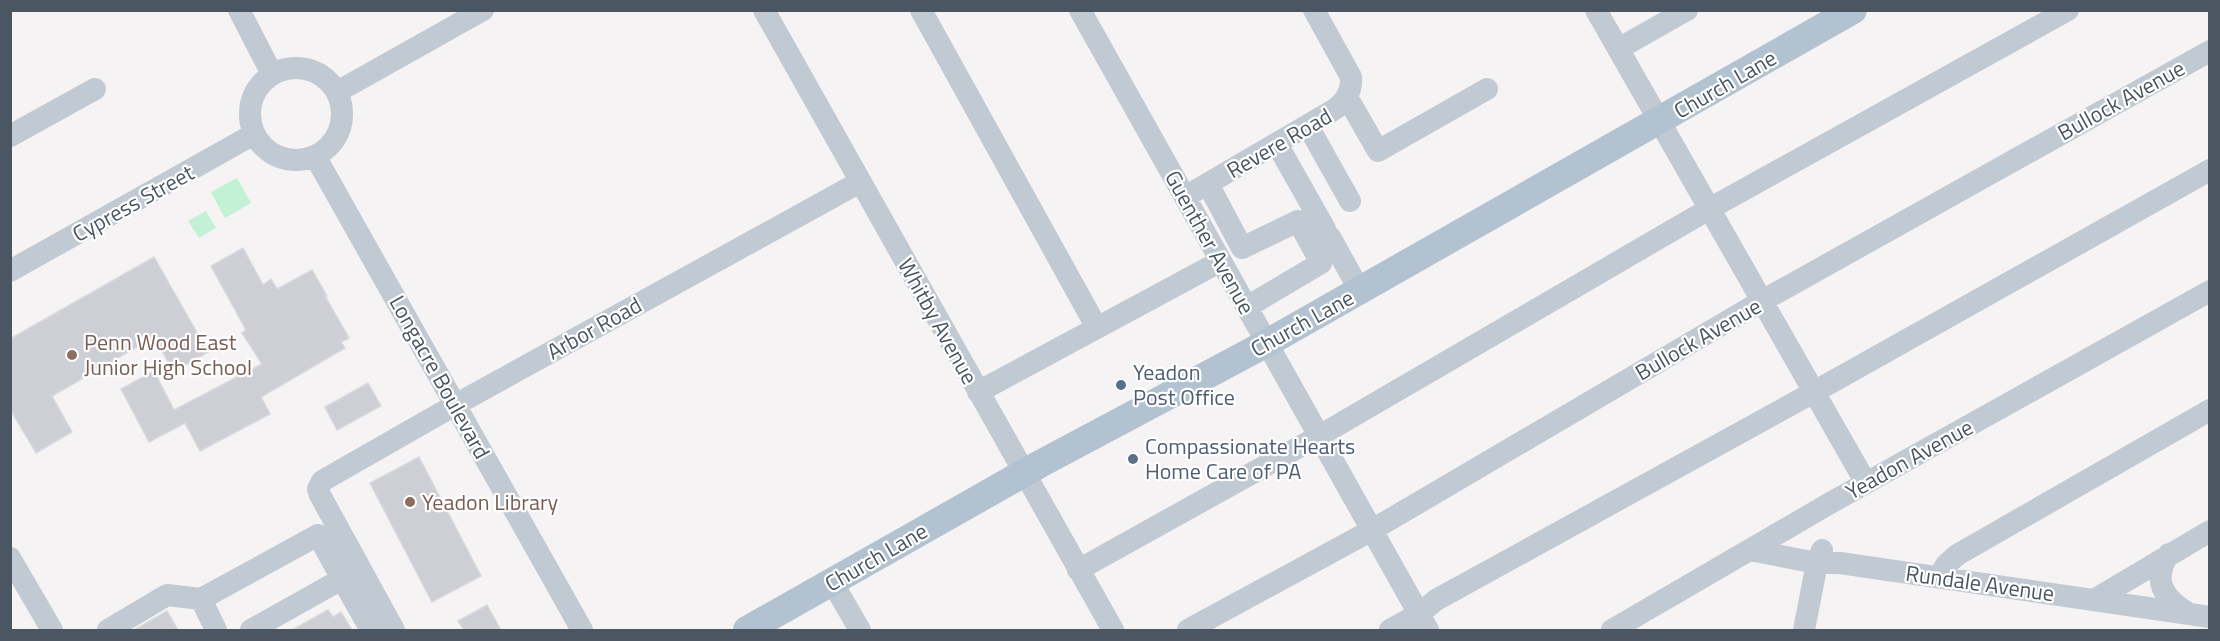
<svg xmlns="http://www.w3.org/2000/svg" width="2220" height="641" font-family="'Titillium Web',sans-serif">
<rect width="100%" height="100%" fill="#f5f3f3"/>
<path fill="#c3f1d5" d="M 237,178 L 251,203 L 225,218 L 211,192 Z
M 206,211 L 216,228 L 199,238 L 188,221 Z"/>
<path fill="#cdcfd5" stroke="#d7d9de" stroke-width="1.5" d="M 243,248 L 263,285 L 271,279 L 277,289 L 312,270 L 327,296 L 325,296 L 349,338 L 341,342 L 345,348 L 261,397 L 270,414 L 200,451 L 185,423 L 149,442 L 121,389 L 154,371 L 174,410 L 262,364 L 242,333 L 246,330 L 211,266 Z
M 154,257 L 208,352 L 174,372 L 154,337 L 52,396 L 72,432 L 36,453 L 10,409 L 10,339 Z
M 368,383 L 381,406 L 337,430 L 325,407 Z
M 419,457 L 481,576 L 432,602 L 370,483 Z
M 487,605 L 501,630 L 464,630 L 458,621 Z
M 328,610 L 333,617 L 341,612 L 352,630 L 292,630 Z
M 167,611 L 178,630 L 134,630 Z"/>
<g fill="none" stroke-linecap="round" stroke-linejoin="round">
<path stroke="#c1cad2" stroke-width="22" d="M 239,10 L 272,74
M 764,10 L 1113,630
M 921,10 L 1097,328
M 1080,10 L 1428,630
M 1596,10 L 1866,483
M 1618,49 L 1687,10
M250 114a46 46 0 1 1 92 0a46 46 0 1 1-92 0Z
M 337,92 L 483,10
M 1347,97 L 1378,151 L 1487,89
M 1308,126 L 1350,201
M 10,136 L 95,89
M 1277,144 L 1325,229
M 315,156 L 582,630
M 1208,184 L 1242,248 L 1298,221 L 1321,263 L 1247,307
M 1185,197 L 1332,111 C 1345,103 1352,92 1351,77 L 1314,10
M 1330,237 L 1360,291
M 10,271 L 254,134
M 978,392 L 1221,261
M 1750,550 L 1817,563 L 1840,563 L 2210,617
M 2169,554 C 2151,580 2164,599 2188,613
M 10,558 L 52,630
M 1078,570 L 1319,436 L 1709,209 L 2068,10
M 1939,577 L 1946,565 L 1957,555 L 2210,410
M 342,579 L 371,630
M 832,582 L 860,630
M 201,599 L 216,630
M 2094,600 L 2210,531
M 108,630 L 167,595 L 201,599 L 318,535 L 342,579 L 251,630
M 394,630 L 320,495 L 318,489 L 322,481 L 455,405 L 860,182
M 1188,630 L 1372,530 L 1762,301 L 2210,51
M 1390,630 L 1419,614 L 1436,600 L 1814,392 L 2210,170
M 1612,630 L 1832,502 L 2210,291
M 1804,630 L 1817,563 L 1822,550"/>
<path stroke="#b3c2d1" stroke-width="28" d="M 747,630 L 1040,464 L 1267,343 L 1853,10"/>
</g>
<g fill="#8d6e63" stroke="#fff" stroke-width="2">
<circle cx="72" cy="355" r="6"/>
<circle cx="410" cy="502" r="6"/>
</g>
<g fill="#5c6f8a" stroke="#fff" stroke-width="2">
<circle cx="1121" cy="385" r="6"/>
<circle cx="1133" cy="459" r="6"/>
</g>
<g text-anchor="middle" dominant-baseline="central" stroke-width="4.5" stroke-linejoin="round" paint-order="stroke">
<g font-size="22" fill="#4a5661" stroke="#fff">
<text transform="translate(1725 84) rotate(-30)">Church Lane</text>
<text transform="translate(2121 100) rotate(-29)">Bullock Avenue</text>
<text transform="translate(1279 143) rotate(-30)">Revere Road</text>
<text transform="translate(133 203) rotate(-29)">Cypress Street</text>
<text transform="translate(1210 242) rotate(61)">Guenther Avenue</text>
<text transform="translate(938 321) rotate(61)">Whitby Avenue</text>
<text transform="translate(1302 323) rotate(-29)">Church Lane</text>
<text transform="translate(594 328) rotate(-29)">Arbor Road</text>
<text transform="translate(1698 339) rotate(-30)">Bullock Avenue</text>
<text transform="translate(440 377) rotate(61)">Longacre Boulevard</text>
<text transform="translate(1909 459) rotate(-29)">Yeadon Avenue</text>
<text transform="translate(876 557) rotate(-30)">Church Lane</text>
<text transform="translate(1980 583) rotate(8)">Rundale Avenue</text>
</g>
<g font-size="22" fill="#785e54" stroke="#fff" text-anchor="start">
<text x="84" y="342">Penn Wood East<tspan x="84" dy="25">Junior High School</tspan></text>
<text x="422" y="502">Yeadon Library</text>
</g>
<g font-size="22" fill="#4e5e75" stroke="#fff" text-anchor="start">
<text x="1133" y="372">Yeadon<tspan x="1133" dy="25">Post Office</tspan></text>
<text x="1145" y="446">Compassionate Hearts<tspan x="1145" dy="25">Home Care of PA</tspan></text>
</g>
</g>
<rect width="2220" height="641" fill="none" stroke="#4a5661" stroke-width="24"/>
</svg>
